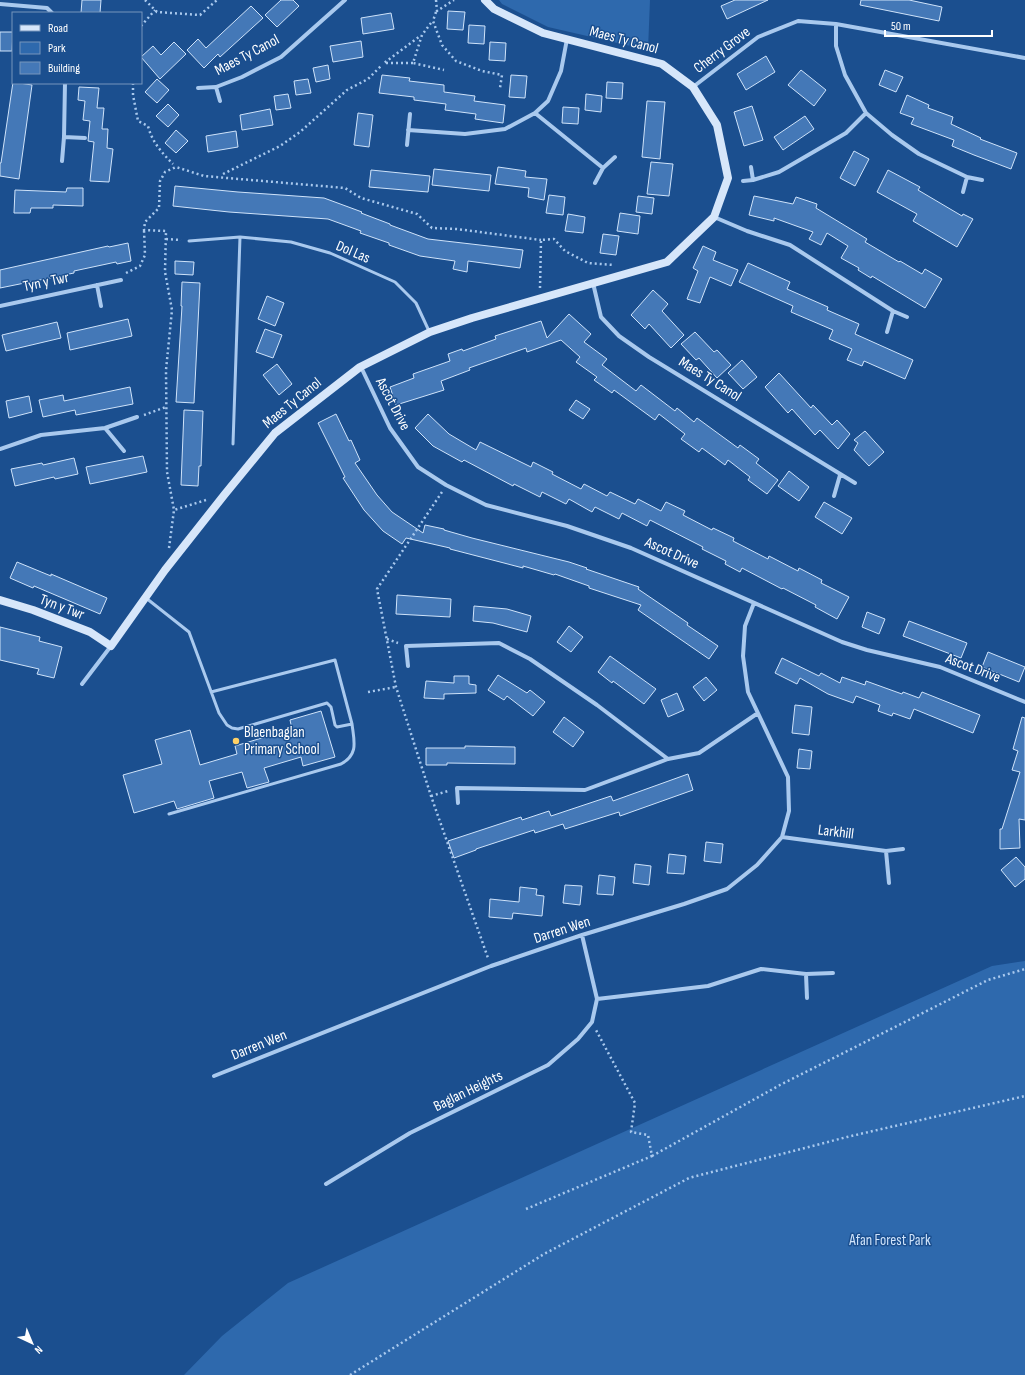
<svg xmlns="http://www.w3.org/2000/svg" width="1025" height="1375" font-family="'Sofia Sans Condensed',sans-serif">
<rect width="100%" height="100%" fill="#1b4f8f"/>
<path fill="#2e69ad" d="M 499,0 L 650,0 L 648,50 L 548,27 L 502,4 Z
M 1025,961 L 1025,1375 L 184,1375 L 222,1336 L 288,1283 L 992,966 Z"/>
<path fill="#4478b7" stroke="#cfe3fa" d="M 82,0 L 101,0 L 100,13 L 81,13 Z
M 281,0 L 293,0 L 299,6 L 277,27 L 265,15 Z
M 735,0 L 768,0 L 727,19 L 721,6 Z
M 861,0 L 909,0 L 942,7 L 939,21 L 860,5 Z
M 251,6 L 263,18 L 220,57 L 218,54 L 204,68 L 187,50 L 198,39 L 206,48 Z
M 448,11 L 465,12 L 463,30 L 447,29 Z
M 391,13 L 394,29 L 363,34 L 361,18 Z
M 469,25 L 485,26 L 484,44 L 468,43 Z
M 0,32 L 13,32 L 12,51 L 0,51 Z
M 361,41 L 363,57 L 333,62 L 330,46 Z
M 174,42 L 186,54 L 160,79 L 141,57 L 153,46 L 161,55 Z
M 490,42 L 506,43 L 505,61 L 489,60 Z
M 766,56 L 775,72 L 746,90 L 737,74 Z
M 328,65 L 330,79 L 316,82 L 313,68 Z
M 801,70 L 826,90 L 814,106 L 788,85 Z
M 885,70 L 903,77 L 896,92 L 879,85 Z
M 382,75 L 410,78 L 409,81 L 444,85 L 444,92 L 475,96 L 474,101 L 505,105 L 503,123 L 475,119 L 476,114 L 445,110 L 446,104 L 414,100 L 414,97 L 379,93 Z
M 511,75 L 527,76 L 525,98 L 509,97 Z
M 157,79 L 169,90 L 157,103 L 145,92 Z
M 308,79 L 311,93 L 296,95 L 294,81 Z
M 13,82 L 32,85 L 19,179 L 0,176 L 0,163 L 1,163 Z
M 607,82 L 623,83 L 622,99 L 606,98 Z
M 79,87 L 99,88 L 97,108 L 104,108 L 102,129 L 108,129 L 107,148 L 113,149 L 109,182 L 90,181 L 94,142 L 88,141 L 90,121 L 83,120 L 85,101 L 78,100 Z
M 288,94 L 291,108 L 276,110 L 274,96 Z
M 586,94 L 602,96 L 601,112 L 585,110 Z
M 907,95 L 929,105 L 928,108 L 953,117 L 951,124 L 981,138 L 980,139 L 1017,153 L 1011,169 L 974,155 L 952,146 L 954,140 L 911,124 L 914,118 L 900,113 Z
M 647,101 L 665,102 L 660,159 L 642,157 Z
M 168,104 L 179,115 L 168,127 L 156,116 Z
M 752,106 L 763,140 L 744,146 L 734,112 Z
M 563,107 L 579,108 L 578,124 L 562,123 Z
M 270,109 L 273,125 L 242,130 L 240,115 Z
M 358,113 L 373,115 L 369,147 L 354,145 Z
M 805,116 L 814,129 L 783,150 L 774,137 Z
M 176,130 L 188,141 L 176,153 L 165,143 Z
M 236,131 L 238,147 L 208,152 L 206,136 Z
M 854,151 L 869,159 L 855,186 L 840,178 Z
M 651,162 L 673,164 L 669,196 L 647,194 Z
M 498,167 L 526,171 L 525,177 L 547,179 L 544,200 L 528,197 L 529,188 L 495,184 Z
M 434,169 L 491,175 L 489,191 L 432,185 Z
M 371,170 L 430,176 L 428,192 L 369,187 Z
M 888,170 L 920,187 L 918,190 L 962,216 L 963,214 L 973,219 L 957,247 L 913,221 L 917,214 L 877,192 Z
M 175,186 L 238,192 L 324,198 L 362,212 L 361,213 L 390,224 L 390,225 L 428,239 L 523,250 L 520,268 L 468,261 L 467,272 L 453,269 L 455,261 L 420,256 L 389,245 L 389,243 L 360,233 L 361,231 L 328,219 L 229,212 L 173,206 Z
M 67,188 L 83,188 L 83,206 L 53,205 L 53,208 L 31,208 L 30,213 L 14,213 L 15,190 L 66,192 Z
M 549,195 L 565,197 L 563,215 L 546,213 Z
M 638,196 L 654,198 L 652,214 L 636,212 Z
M 754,196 L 793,204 L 796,197 L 817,204 L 816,208 L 867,239 L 865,242 L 899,262 L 900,261 L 922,274 L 925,269 L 942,279 L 925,308 L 872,276 L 871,278 L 858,270 L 859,268 L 841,258 L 848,246 L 827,233 L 821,245 L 809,239 L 813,232 L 774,218 L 774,221 L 749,215 Z
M 620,213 L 640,216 L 638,234 L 617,231 Z
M 568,214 L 585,217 L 583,233 L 565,231 Z
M 603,234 L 619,236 L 616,255 L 600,253 Z
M 128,243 L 131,261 L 117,264 L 116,262 L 74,271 L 74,273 L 0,288 L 0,270 L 108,246 L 109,247 Z
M 703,246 L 716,252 L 713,260 L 738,270 L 731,286 L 710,277 L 700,303 L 687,299 L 698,271 L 693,268 Z
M 175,261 L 194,262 L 193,275 L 175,274 Z
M 748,263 L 790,282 L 787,289 L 828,307 L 827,310 L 859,324 L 855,334 L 913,360 L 905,379 L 864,361 L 862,366 L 847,360 L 852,349 L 829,339 L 833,330 L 791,312 L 793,306 L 739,282 Z
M 182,282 L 200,283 L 194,403 L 176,402 L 182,306 L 181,306 Z
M 653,290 L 668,304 L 662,311 L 684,335 L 671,348 L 649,324 L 645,329 L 631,315 Z
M 267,296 L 284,303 L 275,326 L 258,319 Z
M 569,314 L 591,334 L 584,342 L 607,359 L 602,365 L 636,391 L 641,385 L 675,411 L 677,408 L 694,422 L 697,418 L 738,448 L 740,445 L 759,459 L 756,463 L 778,480 L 767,494 L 748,480 L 750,477 L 728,460 L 725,465 L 702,448 L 699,452 L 681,439 L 685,434 L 659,414 L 655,420 L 614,390 L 612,393 L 594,380 L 597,377 L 576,362 L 580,357 L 561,340 L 527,352 L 526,348 L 469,368 L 470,370 L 441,381 L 444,390 L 396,405 L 390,387 L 414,378 L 413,374 L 450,361 L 448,354 L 462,349 L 463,351 L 496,339 L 495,336 L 541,321 L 547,338 Z
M 128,319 L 132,336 L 70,350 L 67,333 Z
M 57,322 L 61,338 L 6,351 L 2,335 Z
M 265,329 L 282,335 L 273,358 L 256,352 Z
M 695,332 L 714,352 L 717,350 L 731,365 L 717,378 L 699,358 L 696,360 L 681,344 Z
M 742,360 L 757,377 L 743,389 L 728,373 Z
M 277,364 L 292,384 L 279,395 L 263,375 Z
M 779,373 L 811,408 L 813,405 L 832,425 L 837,420 L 850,434 L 838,449 L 820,430 L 815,435 L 792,409 L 788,413 L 765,387 Z
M 130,387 L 133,404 L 76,415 L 75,410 L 43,417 L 39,400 L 63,395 L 64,401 Z
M 29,396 L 32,412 L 9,418 L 6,401 Z
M 576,400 L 590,409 L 583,419 L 569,410 Z
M 184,410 L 203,411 L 201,466 L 199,466 L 198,486 L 181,485 Z
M 336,414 L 349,441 L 351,440 L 360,460 L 355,463 L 377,495 L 392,512 L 423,533 L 425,525 L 444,529 L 444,530 L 472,538 L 569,562 L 587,568 L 586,569 L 639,587 L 638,589 L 688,623 L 687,625 L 718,646 L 709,659 L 638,610 L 641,605 L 589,588 L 589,586 L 555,574 L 554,575 L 523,566 L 523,568 L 504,563 L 450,549 L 450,548 L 406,538 L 402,544 L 383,531 L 364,510 L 343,478 L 345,477 L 318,423 Z
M 428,414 L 449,434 L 476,450 L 480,442 L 531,467 L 533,462 L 553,472 L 552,474 L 581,489 L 584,484 L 607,496 L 610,492 L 635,504 L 638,499 L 661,511 L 666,502 L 685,511 L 683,515 L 712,530 L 713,528 L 734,538 L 733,541 L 768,559 L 769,556 L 798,571 L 799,568 L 822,580 L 821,583 L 849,597 L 837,619 L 815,607 L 816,605 L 783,588 L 782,589 L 742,568 L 740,572 L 725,564 L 726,561 L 702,549 L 703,547 L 650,520 L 647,526 L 622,513 L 619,519 L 595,507 L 592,512 L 569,499 L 566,504 L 542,492 L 540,497 L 514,484 L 513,486 L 464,460 L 462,462 L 433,446 L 415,428 Z
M 865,431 L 884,452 L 869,466 L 854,450 L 858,443 L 854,440 Z
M 143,456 L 147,472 L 90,484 L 86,467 Z
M 74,458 L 78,474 L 55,479 L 54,477 L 15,486 L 11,469 L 42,463 L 43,465 Z
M 789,471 L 809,487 L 799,501 L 778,486 Z
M 824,502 L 852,518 L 842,534 L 815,517 Z
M 17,562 L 51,576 L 51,574 L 107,598 L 100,614 L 34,586 L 33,588 L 10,578 Z
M 397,595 L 451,599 L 450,617 L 396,614 Z
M 474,606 L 507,609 L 531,616 L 527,632 L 493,623 L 473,621 Z
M 867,612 L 885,619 L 879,634 L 862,627 Z
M 909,621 L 967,643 L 961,658 L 903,636 Z
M 569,626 L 583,637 L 571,652 L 557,642 Z
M 0,627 L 40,637 L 39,641 L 62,647 L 54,678 L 37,674 L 39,669 L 0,660 Z
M 988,652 L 1025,667 L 1019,682 L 982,667 Z
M 610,656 L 656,689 L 644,704 L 613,681 L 612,683 L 598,672 Z
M 782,658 L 819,676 L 821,673 L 840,683 L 842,677 L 865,685 L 866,681 L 902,694 L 903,692 L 919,698 L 922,692 L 980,715 L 973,733 L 914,709 L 910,719 L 893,713 L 892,716 L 878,711 L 880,705 L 856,696 L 853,703 L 828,694 L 800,678 L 797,684 L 775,673 Z
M 498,675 L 527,693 L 530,690 L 545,702 L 533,716 L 507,696 L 504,700 L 488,690 Z
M 454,676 L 469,676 L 469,684 L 476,685 L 476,693 L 444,694 L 444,699 L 424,698 L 426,681 L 454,683 Z
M 706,677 L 717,690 L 704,701 L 693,687 Z
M 677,693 L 684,710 L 668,717 L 661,700 Z
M 795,705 L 812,707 L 809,735 L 792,733 Z
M 321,711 L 335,757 L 303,766 L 301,757 L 264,768 L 269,782 L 247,788 L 242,772 L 209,781 L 214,798 L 177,809 L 174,801 L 134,813 L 123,775 L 162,764 L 155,740 L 190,730 L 200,765 L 237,754 L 235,746 L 292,729 L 290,720 Z
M 564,717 L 584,732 L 573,747 L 553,732 Z
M 1022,717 L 1025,718 L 1025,820 L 1019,819 L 1020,848 L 1000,849 L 1000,829 L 1002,829 L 1020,772 L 1012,770 L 1018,751 L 1013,749 Z
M 465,746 L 515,747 L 515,764 L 447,763 L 447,765 L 426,765 L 426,748 L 465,748 Z
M 799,749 L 812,751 L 810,769 L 797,768 Z
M 688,774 L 693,790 L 620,816 L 619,812 L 565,829 L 563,824 L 535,833 L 534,830 L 476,849 L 476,850 L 454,858 L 448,841 L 521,817 L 522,820 L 549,811 L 551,816 L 611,796 L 613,801 Z
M 706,842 L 723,844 L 721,863 L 704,861 Z
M 669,854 L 686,856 L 684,874 L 667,873 Z
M 1016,857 L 1025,867 L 1025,879 L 1015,887 L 1001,870 Z
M 635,864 L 651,866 L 649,885 L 633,883 Z
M 599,875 L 615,877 L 613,895 L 597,894 Z
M 565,885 L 582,886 L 580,905 L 563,903 Z
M 520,887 L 537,889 L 536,895 L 544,896 L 542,916 L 513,913 L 512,919 L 489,917 L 490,899 L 519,902 Z"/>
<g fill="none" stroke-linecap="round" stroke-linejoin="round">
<path stroke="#a9c9ee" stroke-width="2.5" stroke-dasharray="2 3" stroke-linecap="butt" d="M 145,0 L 157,12 L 200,15 L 217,0
M 436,0 L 437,11 L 454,0
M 436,12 L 433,21 L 442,45 L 456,61 L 482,71 L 502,75 L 500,88
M 431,23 L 422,35 L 413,63 L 444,70
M 141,26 L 155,10
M 413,63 L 384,63 L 420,36
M 133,83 L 133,95 L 138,121 L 148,126 C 152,142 162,153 173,164
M 223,174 L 280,146 L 300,132 L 347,90 L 368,79 L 382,65
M 166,239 L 181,240
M 126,273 L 140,266 L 145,255 L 144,230
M 540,288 L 541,240 L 554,239 L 565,251 L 588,263 L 614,265
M 144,415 L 166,407
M 442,492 L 377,589 L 396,687 L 431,796 L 488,958
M 206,500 L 174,510 L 167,472 L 166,370 L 172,310 L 165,272 L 166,231 L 144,230 L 145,222 L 159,208 L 160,181 L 165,172 L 176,167 L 204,176 L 345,188 L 361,198 L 417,214 L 432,228 L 457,229 L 541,240
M 169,548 L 174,510
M 387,639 L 398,643
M 368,692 L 396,687
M 431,796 L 448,791
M 652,1156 L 780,1085 L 988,980 L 1025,969
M 526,1209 L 652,1156 L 648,1135 L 631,1132 L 635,1103 L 596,1030
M 350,1375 L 544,1254 L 689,1178 L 847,1137 L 1025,1096"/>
<path stroke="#a9c9ee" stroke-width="3" d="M 189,241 L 240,237 L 291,242 L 330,253 L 395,282 L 416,303 L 429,331
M 233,444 L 240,237
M 146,598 L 189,632 L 219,713 L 227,725 L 232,728 L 238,729 L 327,703 L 331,707 L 335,725 L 337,727 L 352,724 C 354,741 359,754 341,764 L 169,814
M 211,692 L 335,660 L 352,724"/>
<path stroke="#a9c9ee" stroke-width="4" d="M 0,4 L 47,8 L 52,13
M 836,24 L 836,46 L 845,75 L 866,113 L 892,135 L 919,154 L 967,177 L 982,180
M 216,87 L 242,77 L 281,57 L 345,0
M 693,87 L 758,37 L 798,21 L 836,24 L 1025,58
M 198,88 L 216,87 L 220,101
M 535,113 L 603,168
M 408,130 L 465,134 L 505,129 L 535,113 L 548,101 L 561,71 L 567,39
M 64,137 L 85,138
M 407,145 L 410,114
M 62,161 L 64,137 L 65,83
M 751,167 L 753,180
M 743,181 L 753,180 L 779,172 L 846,133 L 866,113
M 595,183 L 603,168 L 615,157
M 963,192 L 967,177
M 714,217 L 747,231 L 790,245 L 893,311 L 907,317
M 593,283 L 601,317 L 619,336 L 649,357 L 855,483
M 97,285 L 101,306
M 0,306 L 121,280
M 887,332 L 893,311
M 361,367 L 390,428 L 418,467 L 446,485 L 486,505 L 567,526 L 631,548 L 842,642 L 867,650 L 940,667 L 1025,702
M 105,428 L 124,451
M 0,449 L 41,435 L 105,428 L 137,417
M 834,496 L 840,475
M 408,666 L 406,646 L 499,643 L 530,659 L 597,705 L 668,759
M 82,684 L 111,646
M 458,803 L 457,788 L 585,790 L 668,759 L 699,753 L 758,713
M 782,837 L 886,851 L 903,849
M 886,851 L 889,883
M 806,974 L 807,998
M 597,999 L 708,986 L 761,969 L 806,974 L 833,973
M 214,1076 L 491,966 L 582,935 L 684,904 L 727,889 L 757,865 L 782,837 L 789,811 L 788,777 L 748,692 L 743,656 L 745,626 L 754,603
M 326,1184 L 410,1133 L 548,1065 L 578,1039 L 592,1022 L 597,999 L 582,935"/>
<path stroke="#d6e6fa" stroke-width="8" d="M 0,600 L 33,610 L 90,632 L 111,646 L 165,570 L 225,494 L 275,433 L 360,367 L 430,332 L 472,318 L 667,262 L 714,217 L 728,178 L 717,125 L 693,87 L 662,64 L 543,33 L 494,9 L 485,0"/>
</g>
<circle fill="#ffd166" stroke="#1b4f8f" stroke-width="1.5" cx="236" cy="741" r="4"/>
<g text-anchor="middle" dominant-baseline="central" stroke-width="3" stroke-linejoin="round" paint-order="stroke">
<g font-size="15" fill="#fff" stroke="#1b4f8f">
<text transform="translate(624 40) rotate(15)">Maes Ty Canol</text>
<text transform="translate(722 50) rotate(-37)">Cherry Grove</text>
<text transform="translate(247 55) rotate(-28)">Maes Ty Canol</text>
<text transform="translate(353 252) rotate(23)">Dol Las</text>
<text transform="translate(46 282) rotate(-12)">Tyn y Twr</text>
<text transform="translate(710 379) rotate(32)">Maes Ty Canol</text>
<text transform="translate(292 403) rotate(-39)">Maes Ty Canol</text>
<text transform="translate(393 404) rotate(62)">Ascot Drive</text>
<text transform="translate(672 553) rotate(24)">Ascot Drive</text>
<text transform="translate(62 607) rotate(21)">Tyn y Twr</text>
<text transform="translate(973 668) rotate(21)">Ascot Drive</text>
<text transform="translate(836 832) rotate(7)">Larkhill</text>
<text transform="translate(562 930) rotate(-18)">Darren Wen</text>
<text transform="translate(259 1045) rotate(-22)">Darren Wen</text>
<text transform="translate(468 1091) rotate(-26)">Baglan Heights</text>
</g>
<g font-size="15" fill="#fff" stroke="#1b4f8f" text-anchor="start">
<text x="244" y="732">Blaenbaglan<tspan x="244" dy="17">Primary School</tspan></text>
</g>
<g font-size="15" fill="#cfe3fa" stroke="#1b4f8f">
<text x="890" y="1240">Afan Forest Park</text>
</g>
</g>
<rect x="12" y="12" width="130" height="72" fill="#1b4f8f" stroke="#7695bc"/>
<rect x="20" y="25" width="20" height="6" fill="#d6e6fa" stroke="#7695bc"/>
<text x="48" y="32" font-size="12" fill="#ffffff">Road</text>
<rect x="20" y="42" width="20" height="12" fill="#2e69ad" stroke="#7695bc"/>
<text x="48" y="52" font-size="12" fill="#ffffff">Park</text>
<rect x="20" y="62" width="20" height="12" fill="#4478b7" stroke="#7695bc"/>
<text x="48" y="72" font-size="12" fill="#ffffff">Building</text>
<g transform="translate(32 1343) rotate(136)" stroke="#1b4f8f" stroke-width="3" paint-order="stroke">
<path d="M0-3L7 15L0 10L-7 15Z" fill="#ffffff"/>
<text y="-6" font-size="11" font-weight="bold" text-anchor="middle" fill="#ffffff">N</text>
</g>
<path d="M885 30v6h107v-6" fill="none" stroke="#ffffff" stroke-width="2"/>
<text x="891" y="30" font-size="12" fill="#ffffff" stroke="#1b4f8f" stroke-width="3" paint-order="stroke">50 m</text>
</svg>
